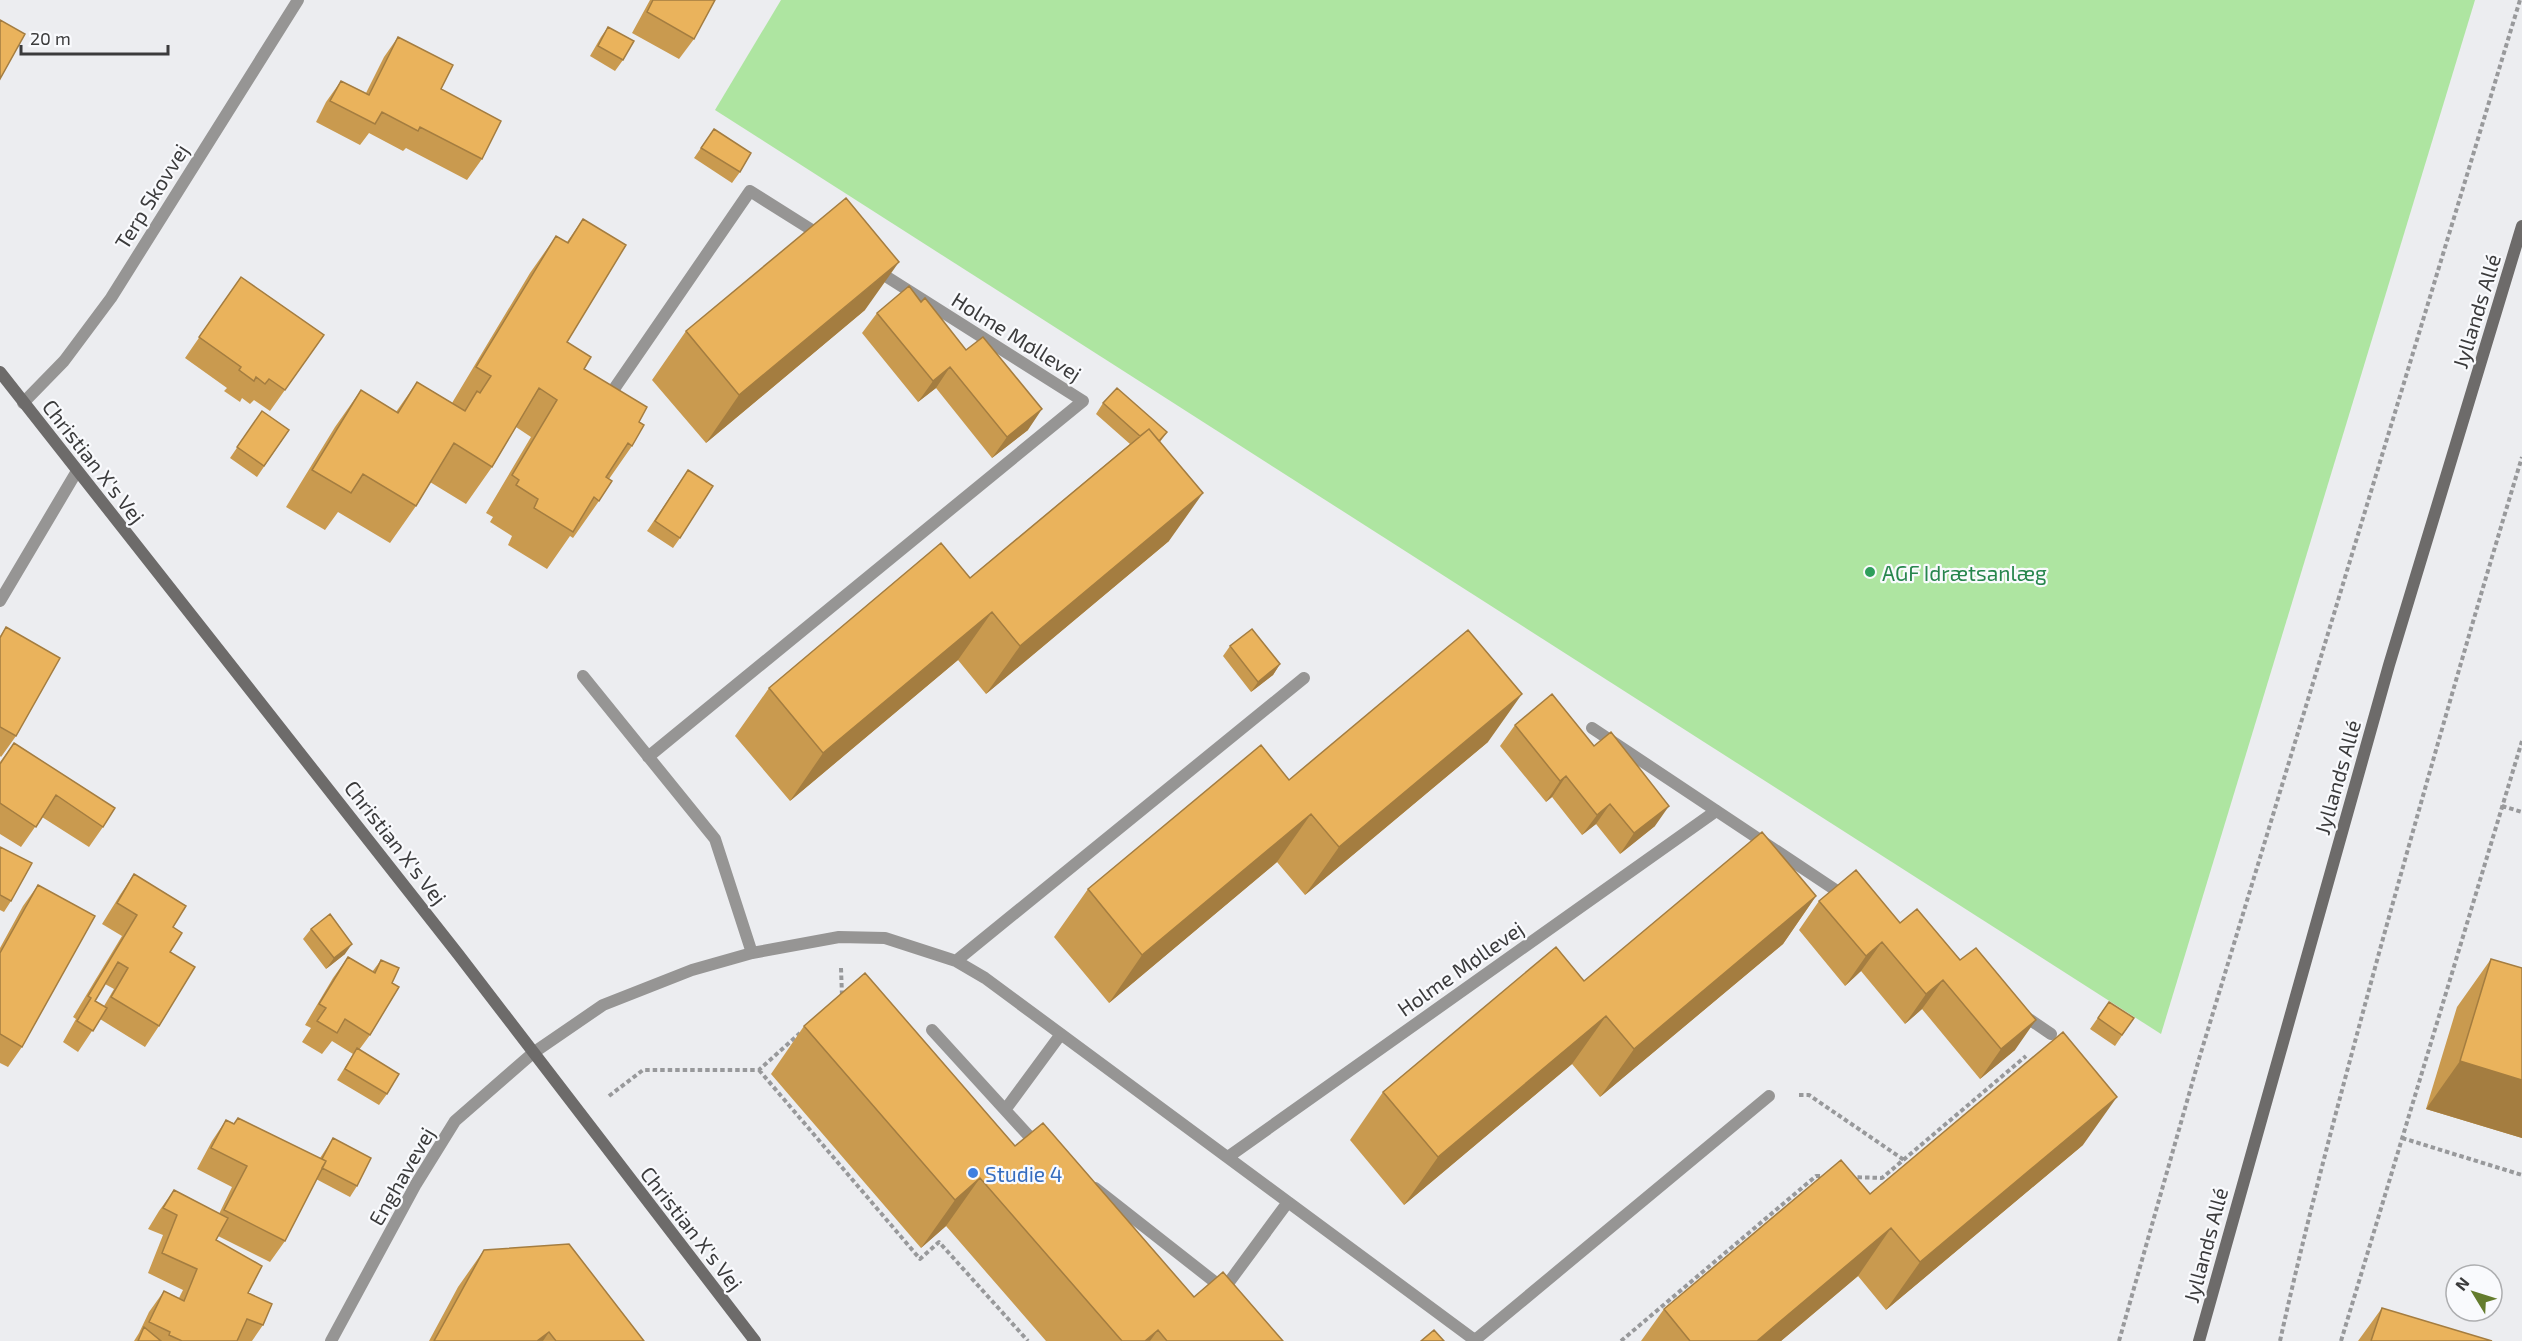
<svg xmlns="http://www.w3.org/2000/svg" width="2522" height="1341" font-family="'Exo 2',sans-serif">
<rect width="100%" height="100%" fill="#ecedf0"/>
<path fill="#aee5a1" d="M 781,0 L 2475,0 L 2161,1034 L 715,110 Z"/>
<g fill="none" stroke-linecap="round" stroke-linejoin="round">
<path stroke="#98999b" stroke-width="4" stroke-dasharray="4.5 3" stroke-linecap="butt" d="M 2502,806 L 2522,812
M 841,968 L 842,996
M 759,1070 L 920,1259 L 939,1242 L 1028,1341
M 1799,1095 L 1809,1095 L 1904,1160
M 609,1096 L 643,1070 L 759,1070 L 800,1033
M 2402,1138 L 2522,1175
M 1850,1177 L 1882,1178 L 2026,1056
M 1621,1341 L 1816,1176 L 1825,1176
M 2119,1341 L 2199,1059 L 2520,0
M 2280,1341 C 2309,1210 2344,1082 2379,953 C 2425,787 2472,622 2522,457
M 2341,1341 L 2522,741"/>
<path stroke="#969594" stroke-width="12" d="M 1592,728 L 1846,897
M 2023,1015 L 2051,1034"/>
<path stroke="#969594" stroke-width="12" d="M 614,389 L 750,191 L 823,237
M 23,403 L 64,361 L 111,298 L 298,0
M 0,601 L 77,471
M 583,676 L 715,839 L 752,953
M 648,757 L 1083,401 L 876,270
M 956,961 L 1304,678
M 932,1030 L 1028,1135 L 1042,1145
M 1005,1110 L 1061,1034
M 1228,1157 L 1716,811
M 1095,1188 L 1225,1290
M 1224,1289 L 1288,1202
M 1475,1340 L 1769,1096
M 331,1341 L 416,1184 L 455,1121 L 533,1053 L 603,1005 L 692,970 L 752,953 L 839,937 L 885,938 L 956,961 L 985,978 L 1476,1341"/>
<path stroke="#6d6b6a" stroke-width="12" d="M 0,372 L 458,954 L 755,1341
M 2199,1341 L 2389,665 L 2522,226"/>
</g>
<path fill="#c99a4f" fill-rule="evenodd" d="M 650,0 L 715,0 L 694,39 L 679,59 L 632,33 Z
M 608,27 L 623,60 L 615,71 L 590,56 L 601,37 Z
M 398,37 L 441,89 L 482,159 L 467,180 L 406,148 L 403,151 L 369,133 L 360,145 L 316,122 L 326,102 L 341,81 L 366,93 L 384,57 Z
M 714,129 L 740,172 L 732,183 L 694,158 Z
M 583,219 L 567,342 L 584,369 L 639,422 L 632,446 L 609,479 L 599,501 L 573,538 L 570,536 L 547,569 L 508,545 L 512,536 L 490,522 L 493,517 L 486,513 L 531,437 L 516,427 L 492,467 L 466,504 L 430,482 L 416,506 L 390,543 L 338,512 L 325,530 L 286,507 L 335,427 L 361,390 L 396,412 L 417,382 L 452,403 L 530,273 L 556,236 L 567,242 Z
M 241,277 L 324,335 L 270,411 L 254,400 L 250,404 L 242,398 L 240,402 L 224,391 L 227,388 L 185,358 Z
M 921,302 L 1028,430 L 992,458 L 936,388 L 918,402 L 862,333 L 877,313 Z
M 865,310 L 706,443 L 652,380 L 686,331 Z
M 1103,403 L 1167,432 L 1160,442 L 1169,541 L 986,694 L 958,660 L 790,801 L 735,736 L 769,688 L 970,578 L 1130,444 L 1096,414 Z
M 262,411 L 289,430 L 257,477 L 230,458 Z
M 688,470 L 680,538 L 673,548 L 647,531 Z
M 6,627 L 16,736 L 1,757 L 0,756 L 0,636 Z
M 1230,646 L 1280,664 L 1273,675 L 1251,692 L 1223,656 Z
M 1515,725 L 1655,826 L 1620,854 L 1596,824 L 1582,835 L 1552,797 L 1546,802 L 1500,746 Z
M 1488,742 L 1305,895 L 1277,862 L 1109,1003 L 1054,937 L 1088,889 L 1289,780 Z
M 14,743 L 103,827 L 89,847 L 42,817 L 21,847 L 0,834 L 0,762 Z
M 0,847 L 11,901 L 4,912 L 0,910 Z
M 134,874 L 173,927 L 170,952 L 159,1026 L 145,1047 L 100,1019 L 78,1052 L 63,1042 L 76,1019 L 73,1017 L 122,936 L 102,924 L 120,895 ZM 105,984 L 114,989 L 104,1006 L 95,1001 Z
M 38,885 L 22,1047 L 8,1067 L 0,1063 L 0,948 L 23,906 Z
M 1816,896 L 1783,944 L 1600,1097 L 1572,1064 L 1404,1205 L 1350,1140 L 1383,1092 L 1584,981 Z
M 1819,901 L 1900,923 L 2015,1050 L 1980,1079 L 1922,1009 L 1905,1024 L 1861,971 L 1845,986 L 1799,930 Z
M 311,929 L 345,954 L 326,969 L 303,939 Z
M 348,957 L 372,972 L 381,960 L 370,1035 L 359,1050 L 387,1094 L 379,1105 L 337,1080 L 353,1054 L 332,1041 L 322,1054 L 302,1042 L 311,1028 L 305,1025 L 333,978 Z
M 2491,959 L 2522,968 L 2522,1138 L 2426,1109 L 2457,1007 Z
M 2109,1002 L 2134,1018 L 2115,1046 L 2090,1029 Z
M 804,1026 L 1015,1146 L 1194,1297 L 1283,1341 L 1046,1341 L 946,1226 L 921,1248 L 771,1074 Z
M 226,1120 L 320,1158 L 326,1149 L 333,1138 L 357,1186 L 350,1197 L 316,1179 L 285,1241 L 270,1262 L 218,1236 L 216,1240 L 248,1293 L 263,1325 L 252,1341 L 134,1341 L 139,1333 L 149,1312 L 164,1291 L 179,1298 L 183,1290 L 148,1273 L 163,1235 L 148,1229 L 159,1211 L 174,1190 L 219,1214 L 232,1187 L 197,1169 L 212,1141 Z
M 2083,1145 L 1886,1310 L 1858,1276 L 1781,1341 L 1641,1341 L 1664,1309 L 1870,1194 Z
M 484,1250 L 644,1341 L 429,1341 L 458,1287 Z
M 2382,1308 L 2492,1341 L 2358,1341 Z"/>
<path fill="#a47d40" d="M 899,262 L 865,310 L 706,443 L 739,395 Z
M 950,367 L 936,388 L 918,402 L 933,381 Z
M 1042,409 L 1028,430 L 992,458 L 1007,437 Z
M 1203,493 L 1169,541 L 986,694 L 1020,646 Z
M 992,612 L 958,660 L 790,801 L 823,753 Z
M 1280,664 L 1273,675 L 1251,692 L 1258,682 Z
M 1522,694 L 1488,742 L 1305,895 L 1339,847 Z
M 1566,776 L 1552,797 L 1546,802 L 1560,781 Z
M 1610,804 L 1596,824 L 1582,835 L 1597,815 Z
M 1669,806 L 1655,826 L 1620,854 L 1634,833 Z
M 1311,814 L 1277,862 L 1109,1003 L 1142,955 Z
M 1816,896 L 1783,944 L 1600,1097 L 1634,1049 Z
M 1882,942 L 1861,971 L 1845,986 L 1866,956 Z
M 352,944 L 345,954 L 326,969 L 334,958 Z
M 1943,980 L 1922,1009 L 1905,1024 L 1926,994 Z
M 1606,1016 L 1572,1064 L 1404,1205 L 1438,1157 Z
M 2036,1020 L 2015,1050 L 1980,1079 L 2001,1049 Z
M 2460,1061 L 2522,1080 L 2522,1138 L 2426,1109 Z
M 2117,1097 L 2083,1145 L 1886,1310 L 1920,1262 Z
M 980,1178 L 946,1226 L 921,1248 L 955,1200 Z
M 1891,1228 L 1858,1276 L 1781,1341 L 1757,1341 Z
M 1158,1330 L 1150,1341 L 1145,1341 Z
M 549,1332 L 543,1341 L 537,1341 Z"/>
<path fill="#eab35c" stroke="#a47d40" stroke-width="1.5" d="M 653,0 L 715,0 L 694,39 L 647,12 Z
M 0,20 L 25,34 L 0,79 Z
M 608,27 L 634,41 L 623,60 L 598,46 Z
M 398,37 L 453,65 L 441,89 L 501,121 L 482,159 L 420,127 L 418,131 L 382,112 L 375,124 L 330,101 L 341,81 L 369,95 Z
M 714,129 L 751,153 L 740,172 L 701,148 Z
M 846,198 L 899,262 L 739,395 L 686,331 Z
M 583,219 L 626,245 L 567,342 L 591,357 L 584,369 L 647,407 L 639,422 L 644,425 L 632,446 L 628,443 L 606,477 L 612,481 L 599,501 L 594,497 L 573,532 L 534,508 L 538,499 L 516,485 L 519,480 L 512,475 L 557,400 L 539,388 L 492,467 L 454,443 L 416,506 L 363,474 L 351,493 L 312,470 L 361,390 L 398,413 L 417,382 L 465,411 L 477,391 L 480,393 L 491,376 L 476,367 L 556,236 L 568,243 Z
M 241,277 L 324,335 L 285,390 L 269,379 L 265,384 L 256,377 L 254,381 L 239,370 L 241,367 L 199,337 Z
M 909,286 L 921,302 L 925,298 L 966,350 L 983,337 L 1042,409 L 1007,437 L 950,367 L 933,381 L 877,313 Z
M 1117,388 L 1167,432 L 1159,441 L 1149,429 L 1140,436 L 1103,403 Z
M 262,411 L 289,430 L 264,466 L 237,447 Z
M 1149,429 L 1203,493 L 1020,646 L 992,612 L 823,753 L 769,688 L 941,543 L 970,578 Z
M 688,470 L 713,486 L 680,538 L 655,521 Z
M 6,627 L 60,658 L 16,736 L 0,727 L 0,638 Z
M 1252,629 L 1280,664 L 1258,682 L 1230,646 Z
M 1468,630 L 1522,694 L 1339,847 L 1311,814 L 1142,955 L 1088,889 L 1261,745 L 1289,780 Z
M 1552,694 L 1594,746 L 1611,732 L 1669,806 L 1634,833 L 1610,804 L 1597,815 L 1566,776 L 1560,781 L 1515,725 Z
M 14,743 L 115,808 L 103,827 L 56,795 L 36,827 L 0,803 L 0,764 Z
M 1762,832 L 1816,896 L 1634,1049 L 1606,1016 L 1438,1157 L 1383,1092 L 1556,947 L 1584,981 Z
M 0,847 L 32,863 L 11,901 L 0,895 Z
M 1856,870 L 1900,923 L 1917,909 L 1960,960 L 1976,948 L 2036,1020 L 2001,1049 L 1943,980 L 1926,994 L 1882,942 L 1866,956 L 1819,901 Z
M 134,874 L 186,906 L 173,927 L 182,933 L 170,952 L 195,967 L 159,1026 L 111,997 L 128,968 L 118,962 L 95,1001 L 107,1008 L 93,1031 L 77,1021 L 91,998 L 88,996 L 137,915 L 117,903 Z
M 38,885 L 95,916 L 22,1047 L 0,1034 L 0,953 Z
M 330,914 L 352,944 L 334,958 L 311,929 Z
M 348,957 L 375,973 L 381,960 L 399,968 L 392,983 L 399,987 L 370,1035 L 345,1019 L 337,1033 L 317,1021 L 326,1008 L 319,1004 Z
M 2491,959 L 2522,968 L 2522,1080 L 2460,1061 Z
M 865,973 L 1015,1146 L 1043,1123 L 1194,1297 L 1223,1272 L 1283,1341 L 1167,1341 L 1158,1330 L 1145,1341 L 1122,1341 L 980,1178 L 955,1200 L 804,1026 Z
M 2109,1002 L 2134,1018 L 2122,1035 L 2098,1018 Z
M 2063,1032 L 2117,1097 L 1920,1262 L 1891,1228 L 1757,1341 L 1690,1341 L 1664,1309 L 1841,1160 L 1870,1194 Z
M 357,1048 L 399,1074 L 387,1094 L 345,1069 Z
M 238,1118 L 326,1161 L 285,1241 L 224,1210 L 247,1166 L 211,1148 L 226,1120 L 234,1124 Z
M 333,1138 L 371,1158 L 357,1186 L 322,1168 L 326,1161 L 322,1159 Z
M 174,1190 L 228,1218 L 216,1240 L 262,1266 L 248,1293 L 272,1304 L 263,1325 L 247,1319 L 237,1341 L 182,1341 L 169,1335 L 170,1332 L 149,1322 L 164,1291 L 184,1301 L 197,1269 L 162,1253 L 177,1215 L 163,1208 Z
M 569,1244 L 644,1341 L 556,1341 L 549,1332 L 537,1341 L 434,1341 L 484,1250 Z
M 2382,1308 L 2492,1341 L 2371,1341 Z
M 144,1327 L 161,1341 L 138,1341 Z
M 1434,1330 L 1444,1341 L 1421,1341 Z"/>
<circle fill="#2e9e5b" stroke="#f9fafd" stroke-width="2" cx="1870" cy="572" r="6"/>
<circle fill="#3f7fe0" stroke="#f9fafd" stroke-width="2" cx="973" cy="1173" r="6"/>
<g text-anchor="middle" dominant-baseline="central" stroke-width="4.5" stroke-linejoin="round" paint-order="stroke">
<g font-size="21" fill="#3b3b3c" stroke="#f9fafd">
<text transform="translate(151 196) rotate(-58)">Terp Skovvej</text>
<text transform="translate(2476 311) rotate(-73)">Jyllands Allé</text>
<text transform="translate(1017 336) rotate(32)">Holme Møllevej</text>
<text transform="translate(94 461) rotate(52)">Christian X's Vej</text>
<text transform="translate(2337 777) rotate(-74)">Jyllands Allé</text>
<text transform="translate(396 842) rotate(52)">Christian X's Vej</text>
<text transform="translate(1460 968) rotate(-35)">Holme Møllevej</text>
<text transform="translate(401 1176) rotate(-60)">Enghavevej</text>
<text transform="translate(692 1228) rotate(52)">Christian X's Vej</text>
<text transform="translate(2205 1245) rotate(-75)">Jyllands Allé</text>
</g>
<g font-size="21" fill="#27864d" stroke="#f9fafd" text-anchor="start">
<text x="1882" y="572">AGF Idrætsanlæg</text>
</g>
<g font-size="21" fill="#366cbe" stroke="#f9fafd" text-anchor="start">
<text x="985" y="1173">Studie 4</text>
</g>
</g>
<g transform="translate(2474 1293) rotate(308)"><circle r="28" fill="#f9fafd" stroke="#adaeb0" stroke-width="1.5"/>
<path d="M0-4.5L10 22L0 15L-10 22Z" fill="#647c2e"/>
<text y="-9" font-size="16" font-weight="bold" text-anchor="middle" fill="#3b3b3c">N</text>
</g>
<path d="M21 45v9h147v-9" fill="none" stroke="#3b3b3c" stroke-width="3"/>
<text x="30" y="45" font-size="18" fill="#3b3b3c" stroke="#f9fafd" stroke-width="4.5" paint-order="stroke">20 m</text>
</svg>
